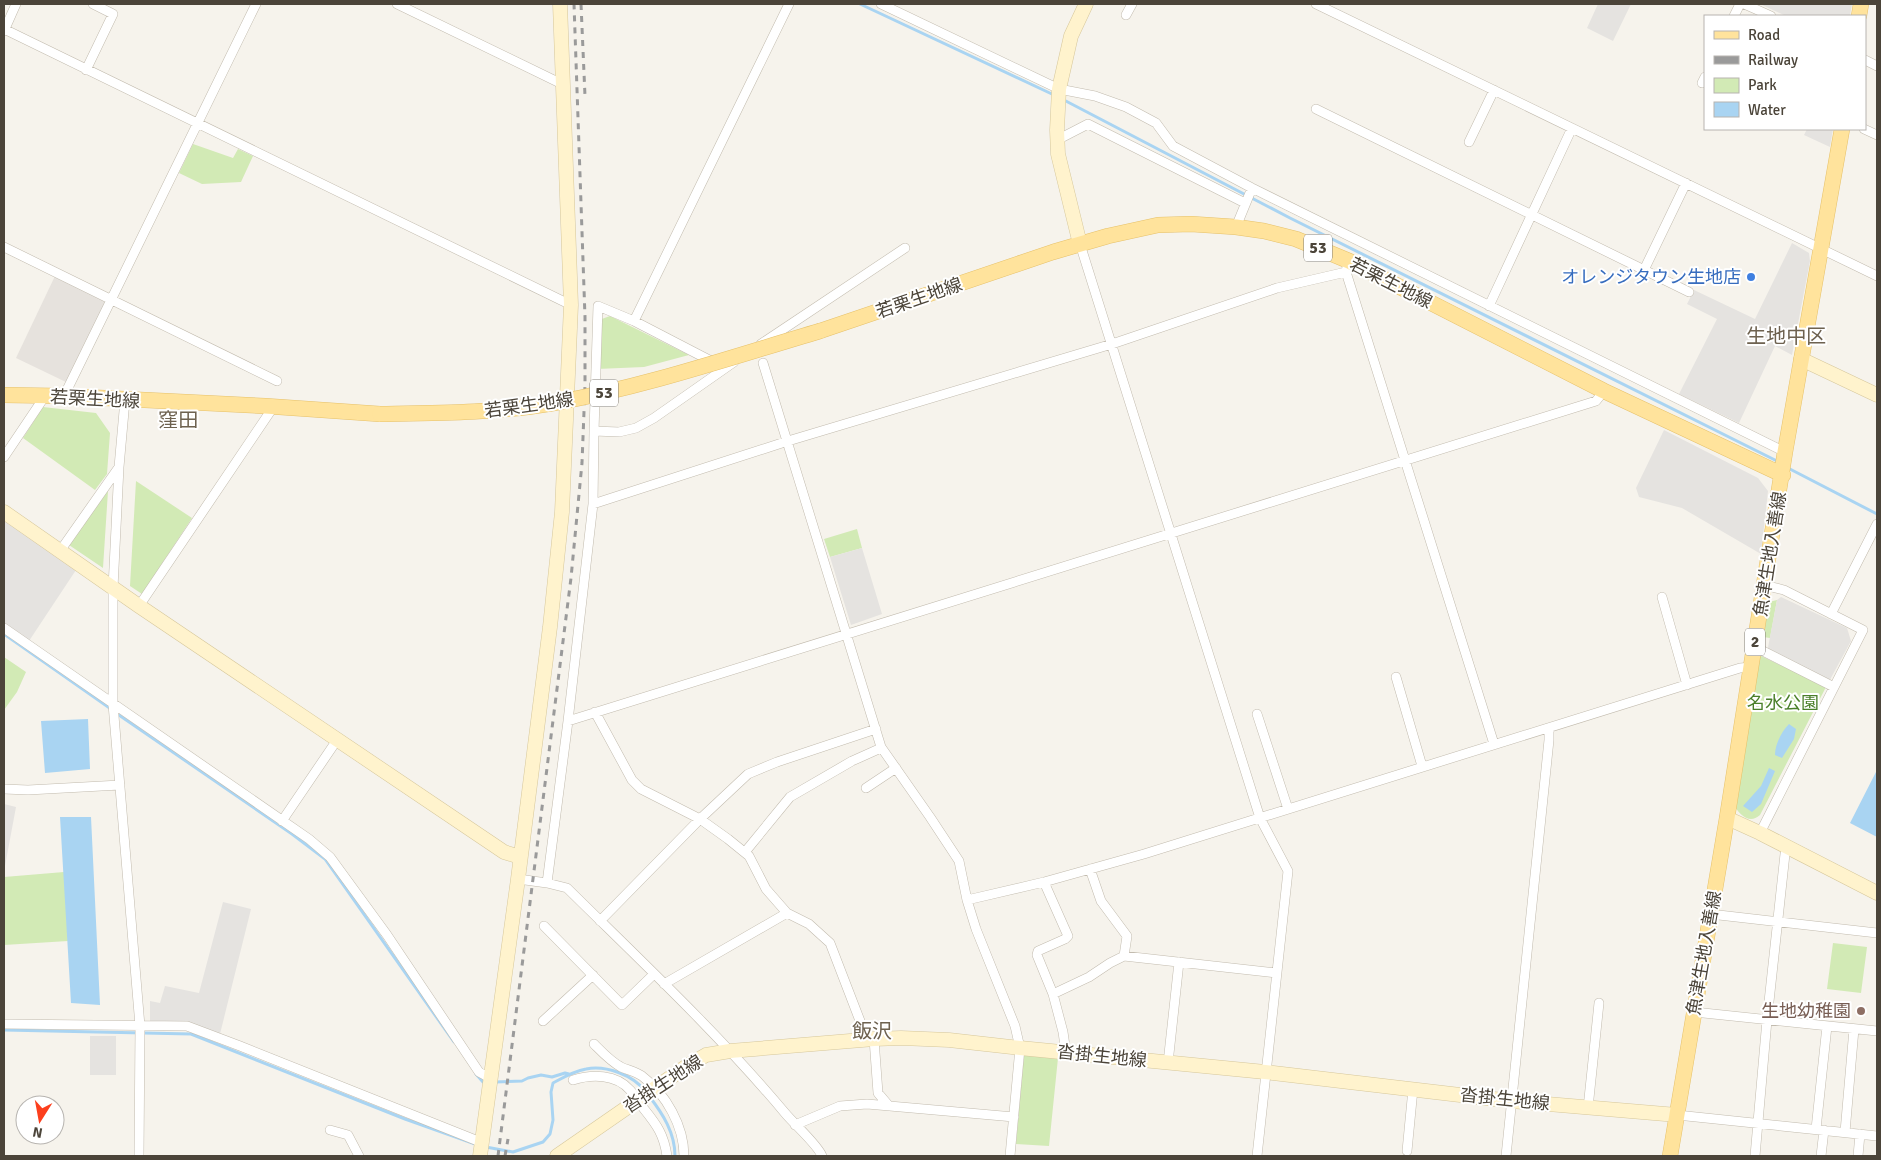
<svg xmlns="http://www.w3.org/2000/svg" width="1881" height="1160" font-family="Signika,'Noto Sans JP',sans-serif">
<rect width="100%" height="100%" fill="#f6f3ec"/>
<path fill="#e6e2dd" d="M 55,276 L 107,301 L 68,383 L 16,358 Z"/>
<path fill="#d2eab5" d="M 193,144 L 233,158 L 238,149 L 253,156 L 241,182 L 202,184 L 179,173 Z
M 610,316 L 689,355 L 644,367 L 597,369 L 599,320 Z
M 43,407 L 96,413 L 110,433 L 107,474 L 95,490 L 23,438 Z
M 136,481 L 192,518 L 142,594 L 130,586 Z
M 108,491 L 103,568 L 69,545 Z
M 857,529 L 862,548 L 830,557 L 824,539 Z
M 1777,600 L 1770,638 L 1763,637 L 1769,602 Z
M 1759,655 L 1826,687 L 1760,815 C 1750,824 1741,816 1735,807 Z
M 4,657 L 26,672 L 17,692 L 4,710 Z
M 64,872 L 68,941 L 4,945 L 4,877 Z
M 1833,943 L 1867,947 L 1861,993 L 1827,989 Z
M 1024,1054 L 1058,1058 L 1049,1146 L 1016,1144 Z"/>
<path fill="#e5e3e0" d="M 1598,4 L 1631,4 L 1613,41 L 1587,28 Z
M 1760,4 L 1852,4 L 1850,16 L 1786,16 Z
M 1807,129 L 1833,129 L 1830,147 L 1804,135 Z
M 1792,243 L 1809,253 L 1810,261 L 1792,355 L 1775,346 L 1739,423 L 1679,394 L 1717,319 L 1687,304 L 1694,290 L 1755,319 Z
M 1664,430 L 1758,478 L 1768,491 L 1761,554 L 1682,508 L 1639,497 L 1636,488 Z
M 4,520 L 76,570 L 29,641 L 4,624 Z
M 862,548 L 882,614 L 851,625 L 830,557 Z
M 1781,597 L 1847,628 L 1851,641 L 1826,687 L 1766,658 L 1777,600 Z
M 4,804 L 16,807 L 5,866 L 4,865 Z
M 223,902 L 251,909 L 220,1034 L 188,1023 L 150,1021 L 150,1001 L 160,1003 L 165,986 L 199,993 Z
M 90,1036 L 116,1036 L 116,1075 L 90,1075 Z"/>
<path fill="#a9d4f2" d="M 88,719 L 90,769 L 45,773 L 41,721 Z
M 1789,724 L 1796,729 L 1794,739 L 1782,758 L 1775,755 C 1775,744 1782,731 1789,724 Z
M 1769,768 L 1775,771 L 1761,804 L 1752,812 L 1743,806 L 1761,786 Z
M 1877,770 L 1877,837 L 1850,823 Z
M 60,817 L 91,817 L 100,1005 L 71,1003 Z"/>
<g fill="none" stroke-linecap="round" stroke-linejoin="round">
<path stroke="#a9d4f2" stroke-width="3" d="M 860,4 L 1054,95
M 1062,99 L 1290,218 L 1779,462
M 1786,467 L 1877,514
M 4,634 L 111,709
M 116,713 L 292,834 L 325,859 L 454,1042
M 4,1030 L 191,1034 L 405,1119 L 478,1145
M 476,1074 L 483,1082 L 486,1082
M 495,1082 L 522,1081 L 528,1078 L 541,1075 L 552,1077 L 565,1073 L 569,1074
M 649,1096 C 663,1114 675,1133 675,1156
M 486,1147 L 513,1152 L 543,1142 L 550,1134 L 553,1120 L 551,1092 L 553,1083 C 564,1077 574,1071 586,1069 C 606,1065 633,1075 645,1091"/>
<defs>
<path id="street" d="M 397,4 L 562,84
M 881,4 L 1059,89 L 1095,96 L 1126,107 L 1156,123 L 1173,146 L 1252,188 L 1785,452
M 1316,4 L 1877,276
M 1744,4 L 1771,16
M 1126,15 L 1132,4
M 1734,16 L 1740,4
M 4,29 L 571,305
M 4,31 L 16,4
M 1865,60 L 1877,66
M 86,70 L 113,14 L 93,4
M 1702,83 L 1705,77
M 1316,109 L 1689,292
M 1864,129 L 1877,135
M 1057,140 L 1088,124 L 1245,203
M 1469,142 L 1494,90
M 1236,227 L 1252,188
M 1080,244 L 1260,818 L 1288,871 L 1257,1156
M 4,247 L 277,381
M 1347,267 L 1346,272 L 1494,744
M 1644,270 L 1686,183
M 1489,306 L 1572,128
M 634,321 L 789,4
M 761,344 L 905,248
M 763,363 L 881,747 L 930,817 L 959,861 L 967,900 L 976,929 L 1015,1026 L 1020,1048 L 1010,1156
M 64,396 L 256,4
M 125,400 L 119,467 L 113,588 L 113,704 L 140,1026 L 139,1156
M 594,431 L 598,306 L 634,321 L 715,363
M 4,457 L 45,396
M 593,504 L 788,441 L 1112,344 L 1277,288 L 1346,272
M 60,551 L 119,467
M 1662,597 L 1687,685
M 139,606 L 274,406
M 1831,614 L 1877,524
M 4,628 L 309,839 L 330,857 L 387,935 L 479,1072 L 492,1079
M 1755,647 L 1834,687
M 1396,677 L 1422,766
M 595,712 L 632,780 L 641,789 L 700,819 L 728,839 L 749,856 L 766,889 L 787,913 L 809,924 L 830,943 L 867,1039
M 1257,714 L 1288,809
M 568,721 L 1596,401 L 1604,391
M 866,788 L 896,768
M 4,789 L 28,790 L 120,785
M 282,821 L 337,740
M 1760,833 L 1863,630 L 1784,590 L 1764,585
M 745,852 L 790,797 L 852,761 L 881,748
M 1090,869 L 1101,901 L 1127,936 L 1124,956
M 518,879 L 547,883 L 567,888 C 641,961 718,1033 785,1113 C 794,1124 818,1145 822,1156
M 1044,882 L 1068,936 L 1065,939 L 1038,951 L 1037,955 L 1053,994
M 547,883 L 568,721 L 593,504 L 594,431 L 619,432 L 636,428 L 654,418 L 734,362
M 967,900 L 1044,882 L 1144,854 L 1740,668 L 1752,667
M 1710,914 L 1877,933
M 600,921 L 700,819 L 748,774 L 777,762 L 876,729
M 544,926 L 622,1005 L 654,974
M 664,984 L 787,913
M 1694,1012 L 1877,1031
M 543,1021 L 593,975
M 4,1024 L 187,1026 L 240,1046 L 483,1143
M 874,1039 L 878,1093 L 889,1106
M 594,1044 C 602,1052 610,1061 621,1067 C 628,1070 636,1072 642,1076 C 666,1094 684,1126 684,1156
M 1066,1053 L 1063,1032 L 1053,994 L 1089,977 L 1110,963 L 1124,956 L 1276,973
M 1168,1063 L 1179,962
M 573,1080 C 592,1074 616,1074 630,1090 C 635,1096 639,1103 644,1109 C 657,1125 664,1135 667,1156
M 1588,1108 L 1599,1003
M 1677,1115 L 1877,1136
M 795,1125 L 840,1106 L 867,1104 L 1014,1117
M 1816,1129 L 1827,1026
M 330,1130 L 348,1135 L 359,1156
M 1845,1132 L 1854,1029
M 1407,1151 L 1413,1089
M 1506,1156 L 1549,740 L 1549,728
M 1755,1156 L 1767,1020 L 1785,854 L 1788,847
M 1821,1156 L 1824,1130
M 1858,1156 L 1860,1134"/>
<path id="secondary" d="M 1080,244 L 1058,154 L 1057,130 L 1059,89 L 1071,36 L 1086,4
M 1801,359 L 1877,395
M 4,512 L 139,606 L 504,852 L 520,857
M 1727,818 L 1760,833 L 1877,893
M 480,1156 L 518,879 L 550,627 L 562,512 L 571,305 L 560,4
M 557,1156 L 687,1066 L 706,1055 L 730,1051 L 874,1039 L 901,1038 L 949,1040 L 1020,1048 L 1265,1072 L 1511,1101 L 1677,1115"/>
<path id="primary" d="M 1859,16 L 1861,4
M 820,331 L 1053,252 L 1108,236 L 1158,225 L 1191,224 L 1236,227 L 1264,231 L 1296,239 L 1349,261 L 1604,391 L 1783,475
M 4,395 L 64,396 L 265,406 L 380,414
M 1670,1156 L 1727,818 L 1785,452 L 1842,129"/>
</defs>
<use href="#street" stroke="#c2bbae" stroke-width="10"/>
<use href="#secondary" stroke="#d6c79b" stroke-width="15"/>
<use href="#primary" stroke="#e6c16a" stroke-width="16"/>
<use href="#street" stroke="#fff" stroke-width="9"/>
<use href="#secondary" stroke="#fff3cd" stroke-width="14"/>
<use href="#primary" stroke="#ffe39c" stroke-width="15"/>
<path stroke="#9a9a9a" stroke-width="3" stroke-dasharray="6 6" stroke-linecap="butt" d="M 581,4 L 585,96
M 498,1156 L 571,578 L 582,463 L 585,386 L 585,317 L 574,4
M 505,1156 L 508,1139"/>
<defs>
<path id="primary-bridge" d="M 380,414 C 438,413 496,413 554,403 C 644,387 732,357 820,331"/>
</defs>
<use href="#primary-bridge" stroke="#e6c16a" stroke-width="16" stroke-linecap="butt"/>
<use href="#primary-bridge" stroke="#ffe39c" stroke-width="15"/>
</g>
<circle fill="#3f7fe0" stroke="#fff" stroke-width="2" cx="1751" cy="277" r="5"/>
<circle fill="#8d6e63" stroke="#fff" stroke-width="2" cx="1861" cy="1011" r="5"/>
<g text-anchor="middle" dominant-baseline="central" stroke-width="4" stroke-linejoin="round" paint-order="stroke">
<g fill="#fff" stroke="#817c74" stroke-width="1">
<rect x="1304" y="234.5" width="28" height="27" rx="4"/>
<rect x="590" y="379.5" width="28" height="27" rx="4"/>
<rect x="1745" y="628.5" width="20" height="27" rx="4"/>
</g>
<g font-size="16" font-weight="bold" fill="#4b4439">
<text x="1318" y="248">53</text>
<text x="604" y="393">53</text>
<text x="1755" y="642">2</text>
</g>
<g font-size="18" fill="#366cbe" stroke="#fff" text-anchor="end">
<text x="1741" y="277">オレンジタウン生地店</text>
</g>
<g font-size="18" fill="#4b4439" stroke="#fff">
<text transform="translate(1391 283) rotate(27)">若栗生地線</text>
<text transform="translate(919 298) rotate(-19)">若栗生地線</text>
<text transform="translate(95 399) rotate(3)">若栗生地線</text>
<text transform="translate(529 405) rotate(-8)">若栗生地線</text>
<text transform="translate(1770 554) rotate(-81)">魚津生地入善線</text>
<text transform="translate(1704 953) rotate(-80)">魚津生地入善線</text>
<text transform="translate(1102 1056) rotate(6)">沓掛生地線</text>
<text transform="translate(663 1084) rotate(-33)">沓掛生地線</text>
<text transform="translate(1505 1099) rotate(6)">沓掛生地線</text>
</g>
<g font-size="18" fill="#4a7f2a" stroke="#fff">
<text x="1783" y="703">名水公園</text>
</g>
<g font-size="18" fill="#785e54" stroke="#fff" text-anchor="end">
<text x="1851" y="1011">生地幼稚園</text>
</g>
<g font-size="20" fill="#6e6250" stroke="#fff">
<text x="1786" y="336">生地中区</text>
<text x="178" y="420">窪田</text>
<text x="872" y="1031">飯沢</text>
</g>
</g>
<rect width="1881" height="1160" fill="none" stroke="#4b4439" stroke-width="10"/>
<rect x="1704" y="15" width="162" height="115" fill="#ffffff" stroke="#b7b4b0"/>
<rect x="1714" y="31" width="25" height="8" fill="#ffe39c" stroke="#b7b4b0"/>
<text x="1748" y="40" font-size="15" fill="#4b4439">Road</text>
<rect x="1714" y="56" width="25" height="8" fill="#9a9a9a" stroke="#b7b4b0"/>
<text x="1748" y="65" font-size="15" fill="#4b4439">Railway</text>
<rect x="1714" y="78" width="25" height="15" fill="#d2eab5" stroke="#b7b4b0"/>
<text x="1748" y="90" font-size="15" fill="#4b4439">Park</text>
<rect x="1714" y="102" width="25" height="15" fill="#a9d4f2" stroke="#b7b4b0"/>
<text x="1748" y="115" font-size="15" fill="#4b4439">Water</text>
<g transform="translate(40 1120) rotate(191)"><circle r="24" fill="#ffffff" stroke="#b7b4b0"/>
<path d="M0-4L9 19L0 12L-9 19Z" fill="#fc3f1d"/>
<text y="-8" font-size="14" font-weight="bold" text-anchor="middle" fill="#4b4439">N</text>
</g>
</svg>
